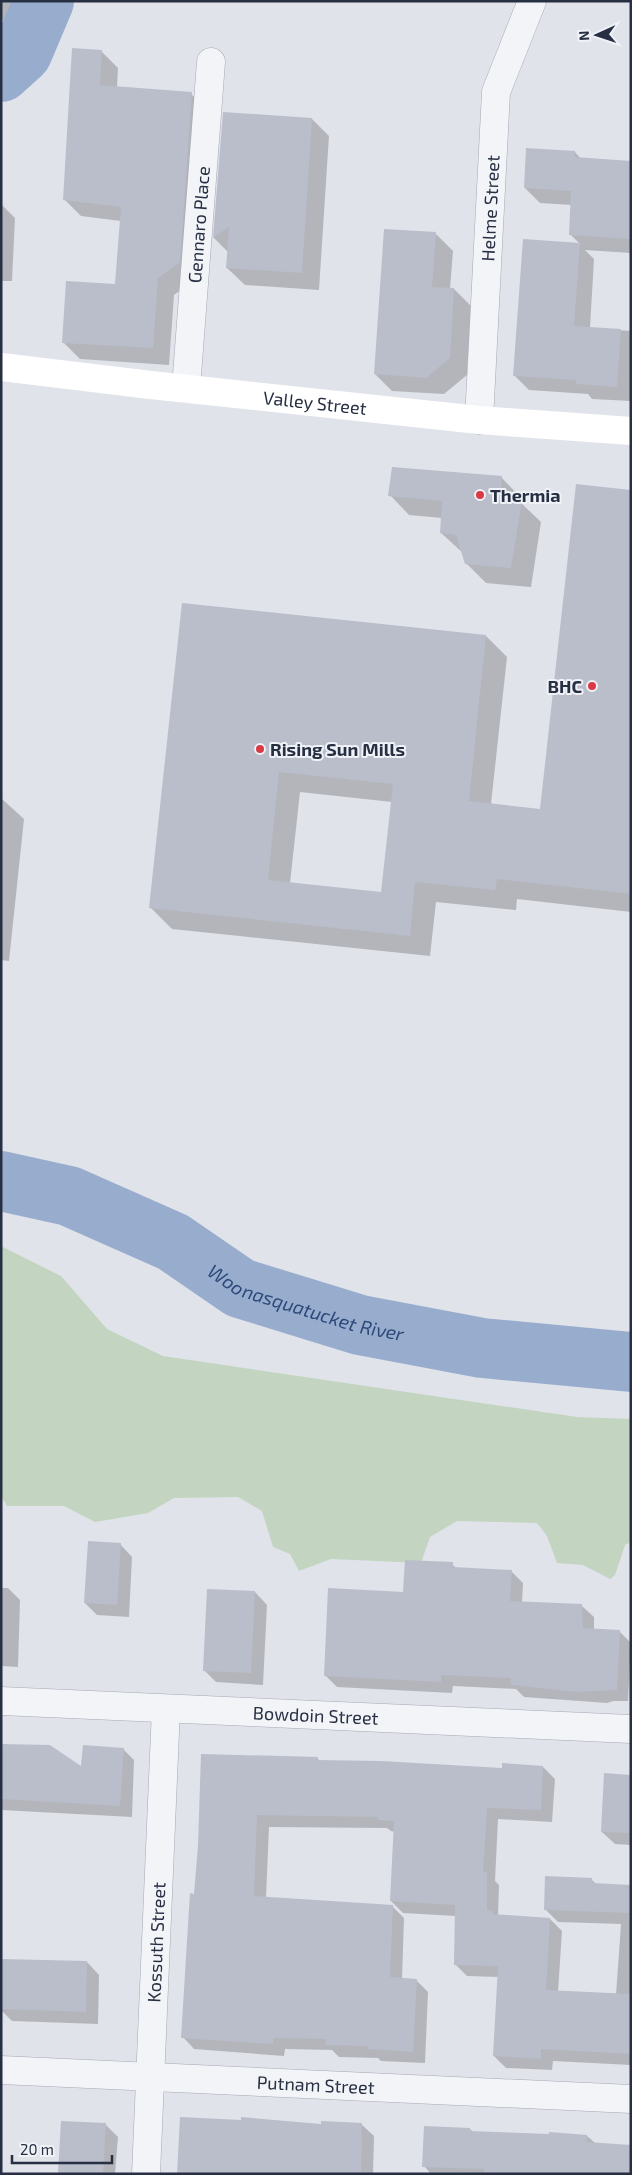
<svg xmlns="http://www.w3.org/2000/svg" width="632" height="2175" font-family="'Exo 2',sans-serif">
<rect width="100%" height="100%" fill="#e0e3ea"/>
<path fill="#c3d5c0" d="M 1,1246 L 61,1276 L 107,1329 L 163,1356 L 577,1417 L 631,1419 L 631,1542 L 625,1545 L 615,1575 L 610,1579 L 583,1565 L 557,1563 L 547,1536 L 537,1523 L 457,1521 L 430,1537 L 421,1563 L 331,1559 L 299,1571 L 290,1554 L 273,1547 L 262,1511 L 238,1497 L 174,1498 L 148,1513 L 95,1522 L 64,1506 L 7,1506 L 1,1496 Z"/>
<path fill="#0003" fill-rule="evenodd" d="M 1,1 L 16,1 L 14,21 L 1,20 Z
M 101,51 L 118,68 L 117,87 L 191,94 L 208,110 L 196,279 L 174,295 L 169,365 L 80,359 L 63,342 L 116,286 L 121,221 L 81,216 L 64,199 Z
M 224,114 L 312,119 L 329,136 L 319,290 L 245,285 L 227,268 L 228,252 L 214,238 Z
M 575,152 L 581,159 L 630,162 L 631,153 L 631,253 L 585,250 L 594,259 L 590,328 L 631,331 L 631,401 L 592,399 L 588,394 L 529,390 L 514,375 L 580,244 L 571,235 L 572,205 L 540,203 L 525,188 Z
M 1,204 L 15,218 L 12,281 L 1,281 Z
M 436,234 L 453,251 L 450,289 L 454,289 L 471,306 L 467,375 L 444,394 L 392,391 L 375,374 Z
M 501,477 L 520,497 L 520,502 L 541,522 L 531,587 L 486,583 L 466,563 L 463,553 L 441,533 L 442,518 L 409,515 L 390,495 Z
M 631,491 L 631,912 L 517,899 L 516,910 L 436,902 L 430,956 L 172,929 L 151,908 L 183,604 L 486,636 L 507,657 L 491,804 L 542,810 ZM 300,792 L 392,802 L 383,893 L 290,883 Z
M 1,798 L 24,819 L 9,961 L 1,960 Z
M 120,1544 L 132,1557 L 129,1617 L 97,1615 L 85,1603 Z
M 452,1564 L 457,1569 L 511,1571 L 523,1583 L 522,1603 L 582,1606 L 594,1617 L 594,1630 L 620,1632 L 631,1643 L 628,1701 L 613,1701 L 607,1703 L 524,1697 L 516,1689 L 453,1686 L 452,1693 L 337,1687 L 325,1675 L 405,1593 Z
M 1,1588 L 8,1588 L 20,1600 L 18,1667 L 1,1666 Z
M 255,1592 L 267,1605 L 263,1685 L 216,1682 L 204,1670 Z
M 1,1745 L 83,1769 L 123,1749 L 134,1760 L 132,1817 L 1,1810 Z
M 317,1758 L 320,1761 L 503,1769 L 543,1767 L 555,1779 L 552,1822 L 498,1819 L 495,1881 L 499,1885 L 498,1916 L 550,1919 L 562,1931 L 558,1992 L 616,1995 L 621,1924 L 558,1922 L 546,1910 L 591,1879 L 597,1885 L 631,1887 L 631,2065 L 553,2061 L 552,2070 L 506,2068 L 494,2056 L 499,1977 L 467,1976 L 455,1964 L 456,1916 L 403,1913 L 391,1901 L 395,1832 L 391,1831 L 387,1828 L 269,1827 L 266,1898 L 392,1906 L 404,1918 L 402,1979 L 416,1980 L 428,1992 L 425,2063 L 381,2061 L 378,2058 L 339,2057 L 332,2050 L 285,2049 L 284,2056 L 194,2049 L 183,2037 L 199,1846 Z
M 631,1776 L 631,1845 L 615,1844 L 602,1832 Z
M 1,1960 L 87,1962 L 99,1975 L 98,2024 L 12,2021 L 1,2010 Z
M 105,2124 L 118,2137 L 115,2174 L 59,2174 Z
M 361,2124 L 374,2136 L 373,2174 L 178,2174 L 322,2126 Z
M 470,2129 L 473,2132 L 587,2136 L 631,2174 L 431,2174 L 424,2166 Z"/>
<g fill="none" stroke-linecap="round" stroke-linejoin="round">
<g stroke="#98adcd" stroke-width="60">
<path d="M 1,72 L 22,53 L 44,1"/>
<path id="s1" d="M 1,1181 L 69,1196 L 173,1242 L 240,1288 L 360,1325 L 482,1348 L 631,1362"/>
</g>
</g>
<path fill="#b9beca" fill-rule="evenodd" d="M 72,48 L 102,50 L 100,85 L 192,92 L 180,262 L 158,278 L 153,348 L 62,343 L 66,281 L 115,284 L 121,207 L 63,200 Z
M 223,112 L 312,118 L 302,273 L 226,268 L 229,227 L 213,238 Z
M 526,148 L 575,151 L 575,157 L 631,161 L 631,239 L 569,235 L 571,191 L 524,188 Z
M 384,229 L 436,232 L 432,287 L 454,288 L 450,358 L 426,378 L 374,374 Z
M 523,239 L 580,243 L 574,326 L 621,329 L 617,387 L 576,384 L 576,380 L 513,376 Z
M 392,467 L 502,476 L 500,498 L 522,501 L 511,568 L 465,564 L 456,535 L 440,533 L 442,501 L 388,496 Z
M 576,484 L 631,490 L 631,894 L 497,879 L 495,890 L 415,882 L 410,936 L 149,908 L 182,603 L 486,635 L 469,801 L 540,809 ZM 279,772 L 393,784 L 381,892 L 268,880 Z
M 88,1541 L 121,1543 L 117,1605 L 84,1603 Z
M 405,1560 L 453,1562 L 453,1567 L 512,1570 L 510,1601 L 582,1604 L 583,1628 L 620,1630 L 617,1690 L 577,1692 L 511,1685 L 511,1678 L 441,1675 L 441,1682 L 324,1676 L 328,1588 L 403,1592 Z
M 207,1589 L 255,1591 L 251,1673 L 203,1671 Z
M 1,1744 L 50,1745 L 81,1766 L 83,1745 L 124,1748 L 120,1806 L 1,1799 Z
M 201,1754 L 318,1757 L 317,1760 L 381,1761 L 502,1768 L 502,1763 L 543,1766 L 541,1810 L 487,1808 L 483,1872 L 487,1872 L 487,1910 L 493,1911 L 493,1914 L 550,1918 L 546,1990 L 631,1994 L 631,2054 L 541,2049 L 541,2059 L 493,2056 L 498,1966 L 454,1965 L 455,1905 L 390,1901 L 394,1821 L 377,1820 L 378,1817 L 257,1815 L 254,1896 L 393,1905 L 390,1977 L 417,1979 L 413,2052 L 368,2049 L 368,2046 L 325,2045 L 326,2039 L 273,2038 L 273,2044 L 181,2038 L 190,1893 L 194,1894 L 198,1846 Z
M 604,1773 L 631,1775 L 631,1833 L 601,1832 Z
M 545,1876 L 592,1878 L 592,1883 L 631,1885 L 631,1913 L 544,1910 Z
M 1,1959 L 87,1961 L 86,2012 L 1,2009 Z
M 180,2117 L 241,2120 L 241,2117 L 321,2124 L 321,2121 L 362,2123 L 361,2174 L 177,2174 Z
M 61,2121 L 106,2123 L 103,2174 L 58,2174 Z
M 424,2126 L 470,2128 L 470,2131 L 549,2134 L 549,2132 L 587,2135 L 587,2142 L 631,2145 L 631,2174 L 484,2174 L 484,2169 L 422,2167 Z"/>
<g fill="none" stroke-linecap="round" stroke-linejoin="round">
<defs>
<g id="street">
<path id="s2" d="M 186,388 L 211,62"/>
<path id="s3" d="M 479,420 L 496,92 L 532,1"/>
<path id="s4" d="M 1,1701 L 631,1729"/>
<path id="s5" d="M 1,2070 L 631,2099"/>
<path id="s6" d="M 146,2174 L 166,1709"/>
</g>
</defs>
<use href="#street" stroke="#a5a9b5" stroke-width="29"/>
<use href="#street" stroke="#f3f4f8" stroke-width="28"/>
<path stroke="#fff" stroke-width="28" id="s7" d="M 1,367 L 151,385 L 479,420 L 631,431"/>
</g>
<g fill="#da3a44" stroke="#eff2f7" stroke-width="2">
<circle cx="480" cy="495" r="5"/>
<circle cx="592" cy="686" r="5"/>
<circle cx="260" cy="749" r="5"/>
</g>
<g text-anchor="middle" dominant-baseline="central" stroke-width="4" stroke-linejoin="round" paint-order="stroke">
<g font-size="18" fill="#272f43" stroke="#eff2f7">
<text stroke="none"><textPath href="#s3" startOffset="212">Helme Street</textPath></text>
<text stroke="none"><textPath href="#s2" startOffset="164">Gennaro Place</textPath></text>
<text stroke="none"><textPath href="#s7" startOffset="316">Valley Street</textPath></text>
<text stroke="none"><textPath href="#s4" startOffset="315">Bowdoin Street</textPath></text>
<text stroke="none"><textPath href="#s6" startOffset="232">Kossuth Street</textPath></text>
<text stroke="none"><textPath href="#s5" startOffset="315">Putnam Street</textPath></text>
</g>
<g font-size="18" font-weight="bold" fill="#272f43" stroke="#eff2f7" text-anchor="start">
<text x="490" y="495">Thermia</text>
<text x="582" y="686" text-anchor="end">BHC</text>
<text x="270" y="749">Rising Sun Mills</text>
</g>
<g font-size="19" font-style="italic" fill="#2d497a" stroke="#eff2f7">
<text stroke="none"><textPath href="#s1" startOffset="332">Woonasquatucket River</textPath></text>
</g>
</g>
<rect width="632" height="2175" fill="none" stroke="#272f43" stroke-width="5"/>
<g transform="translate(597 35) rotate(267)" stroke="#eff2f7" stroke-width="4" paint-order="stroke">
<path d="M0-4L9 19L0 12L-9 19Z" fill="#272f43"/>
<text y="-8" font-size="14" font-weight="bold" text-anchor="middle" fill="#272f43">N</text>
</g>
<path d="M12 2155v8h100v-8" fill="none" stroke="#272f43" stroke-width="2.5"/>
<text x="20" y="2155" font-size="15" fill="#272f43" stroke="#eff2f7" stroke-width="4" paint-order="stroke">20 m</text>
</svg>
